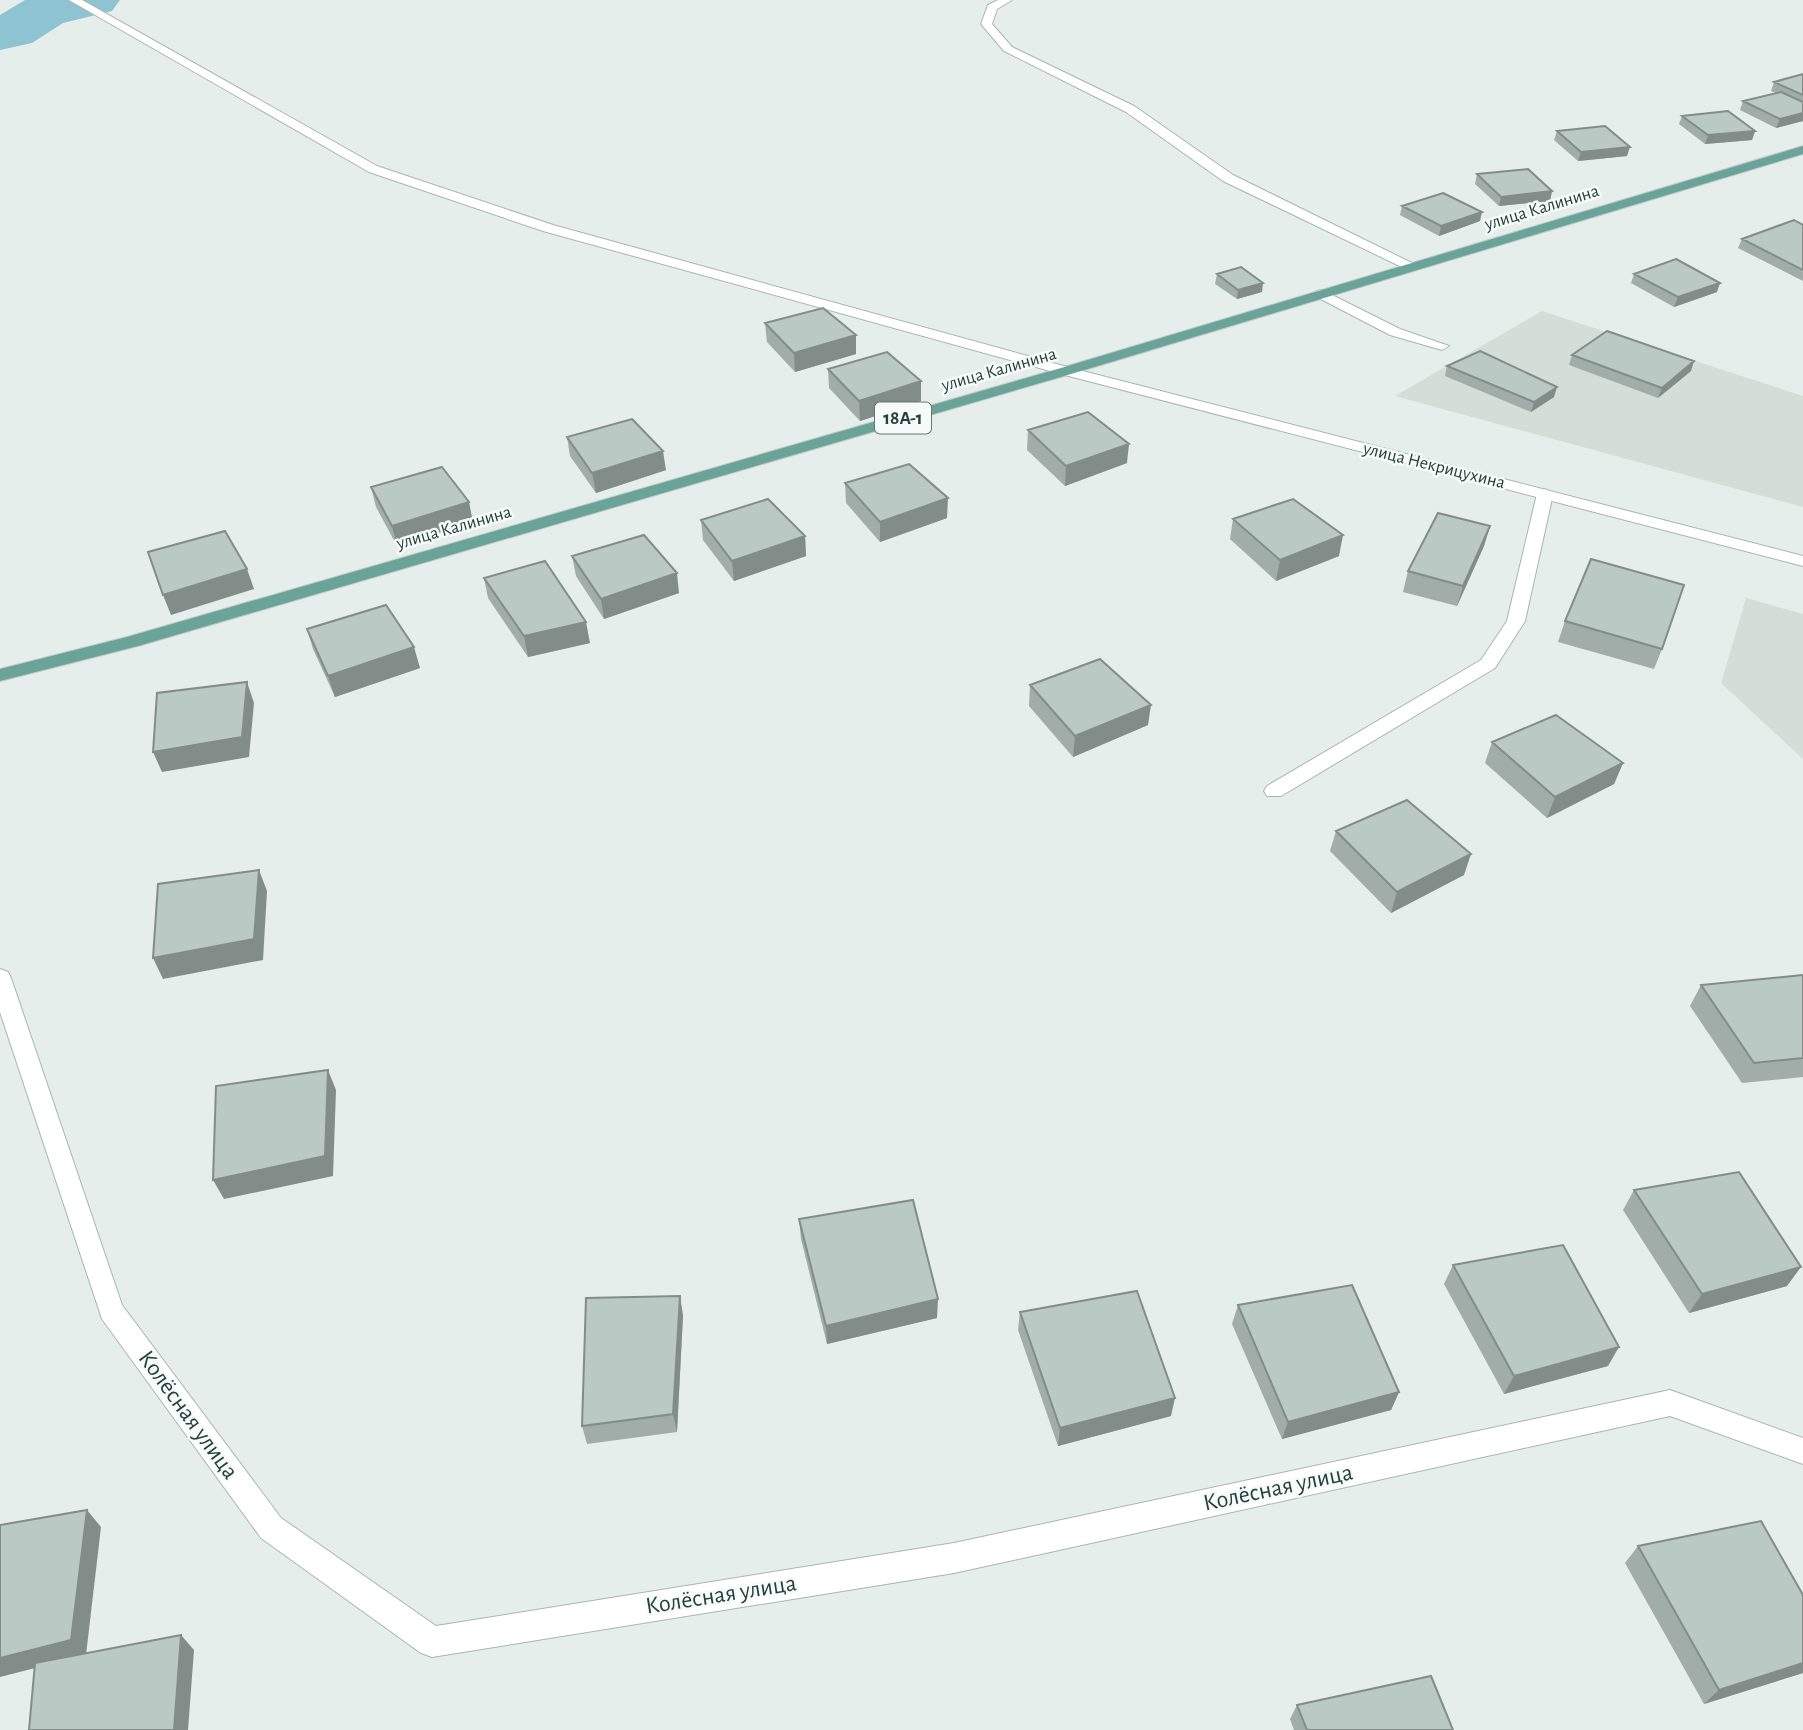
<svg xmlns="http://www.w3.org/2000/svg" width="1803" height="1730" font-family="'Alegreya Sans',sans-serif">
<rect width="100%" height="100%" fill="#e5eeea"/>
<path fill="#d3ded9" d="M 1542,311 L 1803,396 L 1803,507 L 1395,396 Z
M 1746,598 L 1803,614 L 1803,759 L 1721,683 Z"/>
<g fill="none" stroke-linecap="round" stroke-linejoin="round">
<path fill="#8ec4d2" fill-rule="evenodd" d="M 25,0 L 120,0 L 112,11 L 63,23 L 32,43 L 0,50 L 0,15 Z"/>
<defs>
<path id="service" d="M 998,0 L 1012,0 L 997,9 L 992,24 L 1012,47 L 1134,106 L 1233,175 L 1420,267 L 1408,270 L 1223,181 L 1126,112 L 1004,51 L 981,24 L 988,5 Z
M 1322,290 L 1400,329 L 1449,346 L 1442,350 L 1390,335 L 1317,297 L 1317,291 Z
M 1545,489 L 1553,494 L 1525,621 L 1495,668 L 1281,796 L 1267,796 L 1264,791 L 1267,786 L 1481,660 L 1507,621 L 1537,494 Z"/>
<path id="minor" d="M 0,969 L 8,972 L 11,978 L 122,1305 L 281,1518 L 436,1626 L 954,1543 L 1670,1390 L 1803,1438 L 1803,1464 L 1670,1416 L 954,1573 L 432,1657 L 421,1653 L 261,1538 L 102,1319 L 0,1012 Z"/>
<path id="tertiary" d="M 69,0 L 82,0 L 377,166 L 553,225 L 1071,368 L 1803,556 L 1803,566 L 1061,374 L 543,231 L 369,172 Z"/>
<path id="primary" d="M 1803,146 L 1803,154 L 1071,374 L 138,646 L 0,681 L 0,669 L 127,637 L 1061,368 Z"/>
</defs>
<use href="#service" stroke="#a7b6b2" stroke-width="2"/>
<use href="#minor" stroke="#a7b6b2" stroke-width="2"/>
<use href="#tertiary" stroke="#a7b6b2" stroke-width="2"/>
<use href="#primary" stroke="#c2cac8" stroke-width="2"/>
<use href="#service" fill="#fff" fill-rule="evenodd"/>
<use href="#minor" fill="#fff" fill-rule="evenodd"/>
<use href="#tertiary" fill="#fff" fill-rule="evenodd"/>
<use href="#primary" fill="#6aa397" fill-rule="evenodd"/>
</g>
<path fill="#a0ada9" d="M 1803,74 L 1803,121 L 1776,128 L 1740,110 L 1743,101 L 1776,93 L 1771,91 L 1774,82 Z
M 1682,116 L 1755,131 L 1752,140 L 1705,144 L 1679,124 Z
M 1557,131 L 1627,156 L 1578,161 L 1554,140 Z
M 1477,174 L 1552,191 L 1550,201 L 1499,206 L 1475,184 Z
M 1402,206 L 1480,221 L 1439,236 L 1400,215 Z
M 1803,225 L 1803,281 L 1738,248 L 1742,239 Z
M 1217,274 L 1262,292 L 1237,299 L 1215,284 Z
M 1634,274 L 1717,292 L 1674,307 L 1631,283 Z
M 765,323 L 856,335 L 856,354 L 795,372 L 767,342 Z
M 1572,355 L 1691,371 L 1658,398 L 1569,365 Z
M 1447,366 L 1554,397 L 1531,412 L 1445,376 Z
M 828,369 L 921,381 L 921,401 L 860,421 L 829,388 Z
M 1028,430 L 1127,463 L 1065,486 L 1027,450 Z
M 567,437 L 666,470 L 596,493 L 570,456 Z
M 845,483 L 947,518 L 880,542 L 846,503 Z
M 371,487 L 473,522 L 397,546 L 376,507 Z
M 1233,519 L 1339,556 L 1276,581 L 1230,539 Z
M 701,520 L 805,536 L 806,556 L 734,581 L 703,540 Z
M 1490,526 L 1484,546 L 1457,606 L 1403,592 L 1408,571 Z
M 572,556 L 679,593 L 604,619 L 576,576 Z
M 484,578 L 590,643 L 528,657 L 488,598 Z
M 1565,621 L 1662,649 L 1654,669 L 1558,642 Z
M 307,629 L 420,668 L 335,697 L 313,649 Z
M 1030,685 L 1148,725 L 1073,757 L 1029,706 Z
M 1492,742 L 1623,763 L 1614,784 L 1547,818 L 1485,763 Z
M 1336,831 L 1464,875 L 1391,913 L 1330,851 Z
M 1803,975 L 1803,1077 L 1742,1083 L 1690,1006 L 1701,985 Z
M 1634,1190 L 1787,1286 L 1689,1313 L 1623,1210 Z
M 799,1219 L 937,1318 L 827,1344 L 801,1239 Z
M 1453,1265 L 1608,1366 L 1504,1394 L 1444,1284 Z
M 1238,1305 L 1399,1392 L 1391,1410 L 1282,1439 L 1232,1324 Z
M 1020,1312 L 1171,1416 L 1058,1446 L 1018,1330 Z
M 683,1315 L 677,1432 L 587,1444 L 582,1426 Z
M 1638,1546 L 1803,1595 L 1803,1673 L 1704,1704 L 1625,1563 Z
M 1297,1705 L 1453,1730 L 1294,1730 L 1290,1719 Z"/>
<path fill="#828d89" d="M 1803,113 L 1803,121 L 1776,128 L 1780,119 Z
M 1755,131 L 1752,140 L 1705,144 L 1708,135 Z
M 1630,147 L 1627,156 L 1578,161 L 1581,152 Z
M 1552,191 L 1550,201 L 1499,206 L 1501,197 Z
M 1482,212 L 1480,221 L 1439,236 L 1441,226 Z
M 1263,283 L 1262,292 L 1237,299 L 1238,290 Z
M 1720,283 L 1717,292 L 1674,307 L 1678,297 Z
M 856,335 L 856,354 L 795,372 L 794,353 Z
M 1694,361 L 1691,371 L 1658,398 L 1662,388 Z
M 921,381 L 921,401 L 860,421 L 859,401 Z
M 1557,387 L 1554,397 L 1531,412 L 1534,402 Z
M 1129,444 L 1127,463 L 1065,486 L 1066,466 Z
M 663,451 L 666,470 L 596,493 L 592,473 Z
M 948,498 L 947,518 L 880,542 L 880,522 Z
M 469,502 L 473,522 L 397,546 L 392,526 Z
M 1490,526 L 1484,546 L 1457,606 L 1463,586 Z
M 1343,535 L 1339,556 L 1276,581 L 1280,560 Z
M 805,536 L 806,556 L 734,581 L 732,561 Z
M 247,569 L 254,589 L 171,615 L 163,595 Z
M 677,573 L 679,593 L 604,619 L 601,599 Z
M 586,622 L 590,643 L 528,657 L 524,636 Z
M 414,647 L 420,668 L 335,697 L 328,676 Z
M 247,682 L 254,703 L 249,757 L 162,772 L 153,752 Z
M 1151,705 L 1148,725 L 1073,757 L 1075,736 Z
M 1623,763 L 1614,784 L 1547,818 L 1555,797 Z
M 1471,854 L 1464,875 L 1391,913 L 1397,892 Z
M 259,870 L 267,891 L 263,960 L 163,979 L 153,958 Z
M 328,1070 L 336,1090 L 333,1176 L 224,1199 L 213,1180 Z
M 1801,1267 L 1787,1286 L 1689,1313 L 1702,1294 Z
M 680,1296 L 683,1315 L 677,1432 L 673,1414 Z
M 938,1299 L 937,1318 L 827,1344 L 826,1326 Z
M 1619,1347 L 1608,1366 L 1504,1394 L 1514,1376 Z
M 1399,1392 L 1391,1410 L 1282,1439 L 1288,1422 Z
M 1175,1398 L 1171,1416 L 1058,1446 L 1060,1428 Z
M 87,1510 L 101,1527 L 86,1655 L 0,1677 L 0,1658 Z
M 181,1635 L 194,1650 L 188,1730 L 174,1730 Z
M 1803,1663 L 1803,1673 L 1704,1704 L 1719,1690 Z"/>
<path fill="#bac9c4" stroke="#828d89" stroke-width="2" d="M 1803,74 L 1803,95 L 1774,82 Z
M 1781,92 L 1803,102 L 1803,113 L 1780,119 L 1743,101 Z
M 1728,111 L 1755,131 L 1708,135 L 1682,116 Z
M 1605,126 L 1630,147 L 1581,152 L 1557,131 Z
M 1528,169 L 1552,191 L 1501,197 L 1477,174 Z
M 1443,193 L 1482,212 L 1441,226 L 1402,206 Z
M 1794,220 L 1803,225 L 1803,270 L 1742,239 Z
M 1676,259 L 1720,283 L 1678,297 L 1634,274 Z
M 1241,267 L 1263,283 L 1238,290 L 1217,274 Z
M 823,308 L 856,335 L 794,353 L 765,323 Z
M 1607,331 L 1694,361 L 1662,388 L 1572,355 Z
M 1480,351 L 1557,387 L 1534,402 L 1447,366 Z
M 887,352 L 921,381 L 859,401 L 828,369 Z
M 1088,412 L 1129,444 L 1066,466 L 1028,430 Z
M 632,419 L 663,451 L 592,473 L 567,437 Z
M 909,464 L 948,498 L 880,522 L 845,483 Z
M 442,467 L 469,502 L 392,526 L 371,487 Z
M 768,499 L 805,536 L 732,561 L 701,520 Z
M 1293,499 L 1343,535 L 1280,560 L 1233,519 Z
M 1438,513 L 1490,526 L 1463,586 L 1408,571 Z
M 225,531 L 247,569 L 163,595 L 148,552 Z
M 644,535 L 677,573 L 601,599 L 572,556 Z
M 1591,559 L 1684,585 L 1662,649 L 1565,621 Z
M 545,561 L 586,622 L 524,636 L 484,578 Z
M 386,605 L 414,647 L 328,676 L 307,629 Z
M 1100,659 L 1151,705 L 1075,736 L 1030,685 Z
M 247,682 L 242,737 L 153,752 L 157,693 Z
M 1556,715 L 1623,763 L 1555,797 L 1492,742 Z
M 1407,800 L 1471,854 L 1397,892 L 1336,831 Z
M 259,870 L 254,939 L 153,958 L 158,884 Z
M 1803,975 L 1803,1058 L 1754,1063 L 1701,985 Z
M 328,1070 L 325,1156 L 213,1180 L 216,1086 Z
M 1739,1172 L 1801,1267 L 1702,1294 L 1634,1190 Z
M 913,1200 L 938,1299 L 826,1326 L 799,1219 Z
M 1563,1245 L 1619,1347 L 1514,1376 L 1453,1265 Z
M 1352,1285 L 1399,1392 L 1288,1422 L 1238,1305 Z
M 1137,1291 L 1175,1398 L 1060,1428 L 1020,1312 Z
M 680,1296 L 673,1414 L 582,1426 L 586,1298 Z
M 87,1510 L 71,1640 L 0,1658 L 0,1525 Z
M 1761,1521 L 1803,1595 L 1803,1663 L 1719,1690 L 1638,1546 Z
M 181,1635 L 174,1730 L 29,1730 L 35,1663 Z
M 1431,1676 L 1453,1730 L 1307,1730 L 1297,1705 Z"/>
<g text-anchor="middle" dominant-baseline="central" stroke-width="5" stroke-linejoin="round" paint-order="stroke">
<g font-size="18" fill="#24403a" stroke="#f6faf8">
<text transform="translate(1542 208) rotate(-17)">улица Калинина</text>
<text transform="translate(999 370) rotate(-16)">улица Калинина</text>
<text transform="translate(1434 466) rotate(14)">улица Некрицухина</text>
<text transform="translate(454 528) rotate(-16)">улица Калинина</text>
</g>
<rect fill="#f6faf8" stroke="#637873" stroke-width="2" x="875" y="402.5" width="56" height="31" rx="5"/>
<g font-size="19" font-weight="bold" fill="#24403a">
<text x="903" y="418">18А-1</text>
</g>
<g font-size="24" fill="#24403a" stroke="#f6faf8">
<text transform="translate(188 1415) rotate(54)">Колёсная улица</text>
<text transform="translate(1278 1488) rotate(-12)">Колёсная улица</text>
<text transform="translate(721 1595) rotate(-9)">Колёсная улица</text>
</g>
</g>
</svg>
